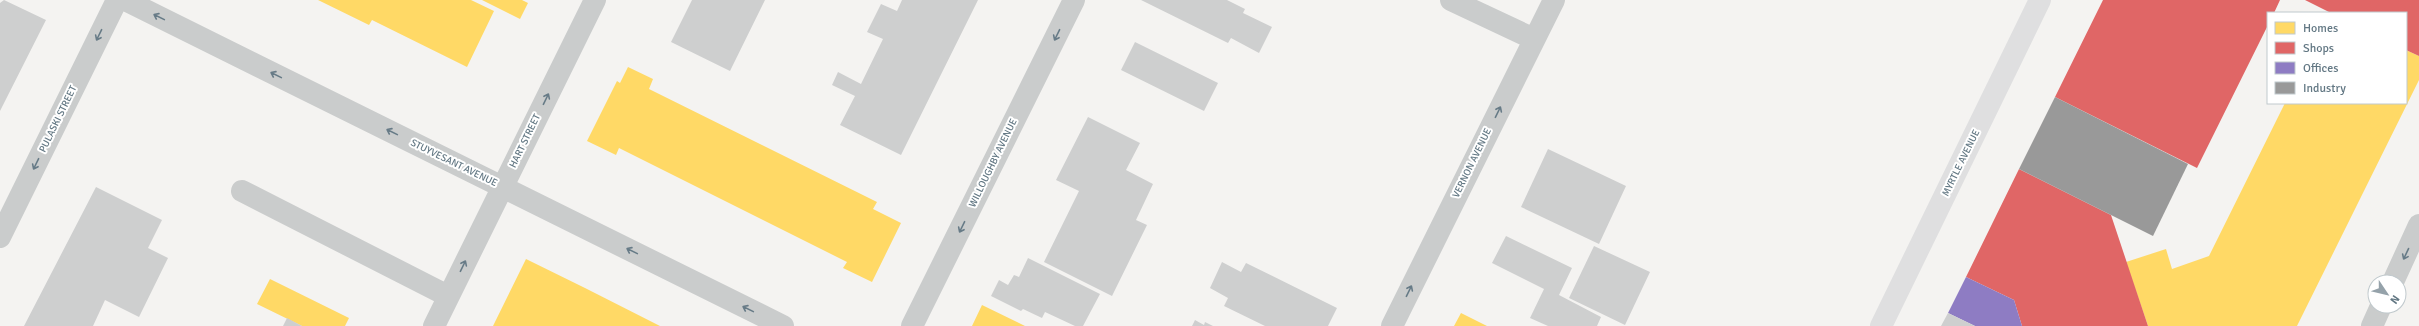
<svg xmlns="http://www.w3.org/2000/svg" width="2419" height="326" font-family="Signika,sans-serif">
<rect width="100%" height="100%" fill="#f4f3f1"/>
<path fill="#ffd966" d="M 318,0 L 471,0 L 494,11 L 467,67 L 372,20 L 369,25 Z
M 482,0 L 522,0 L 528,3 L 520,19 Z
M 2406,50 L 2419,56 L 2419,80 L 2297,326 L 2148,326 L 2126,262 L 2166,249 L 2172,269 L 2209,256 L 2285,103 L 2406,103 Z
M 628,67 L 653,79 L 649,89 L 877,202 L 873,209 L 901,223 L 872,282 L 843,268 L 847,262 L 619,148 L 616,155 L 587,141 L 617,81 L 620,83 Z
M 526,259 L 585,288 L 660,326 L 493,326 Z
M 270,279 L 349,318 L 345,326 L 302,326 L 257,304 Z
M 982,305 L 1025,326 L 972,326 Z
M 1461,313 L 1487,326 L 1454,326 Z"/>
<path fill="#e06666" d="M 2103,0 L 2280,0 L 2274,13 L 2268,13 L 2268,25 L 2197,168 L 2055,97 Z
M 2305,0 L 2419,0 L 2419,56 L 2406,50 L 2406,13 L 2331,13 Z
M 2019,169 L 2111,215 L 2148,326 L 2022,326 L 2014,300 L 1966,277 Z"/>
<path fill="#8e7cc3" d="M 1966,277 L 2014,300 L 2022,326 L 1975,326 L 1948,313 Z"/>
<path fill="#999" d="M 2055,97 L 2188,164 L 2153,236 L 2019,169 Z"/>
<path fill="#cecfcf" d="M 4,0 L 46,20 L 0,111 L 0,3 Z
M 692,0 L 765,0 L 730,71 L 671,42 Z
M 902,0 L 978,0 L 901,155 L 840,125 L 855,96 L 832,85 L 838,72 L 861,84 L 883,39 L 867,32 L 881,4 L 897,11 Z
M 1141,0 L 1227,0 L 1245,9 L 1243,13 L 1272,27 L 1259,53 L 1231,38 L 1228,43 Z
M 1135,42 L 1218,83 L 1204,111 L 1121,70 Z
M 1088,117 L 1140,143 L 1126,170 L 1153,184 L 1136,220 L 1147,225 L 1112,296 L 1044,262 L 1079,191 L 1056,180 Z
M 1548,149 L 1626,186 L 1599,244 L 1521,207 Z
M 96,187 L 162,220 L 148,248 L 168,258 L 139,317 L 105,300 L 93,326 L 24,326 Z
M 1506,236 L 1572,268 L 1559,295 L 1601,317 L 1597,326 L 1548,326 L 1530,318 L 1544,289 L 1492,263 Z
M 1594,246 L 1650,272 L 1625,325 L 1569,298 Z
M 1028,258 L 1100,294 L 1083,326 L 1075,326 L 1045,312 L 1042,318 L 1023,309 L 1021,311 L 991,296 L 999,280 L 1008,285 L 1014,275 L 1019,277 Z
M 1222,262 L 1241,272 L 1246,263 L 1337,308 L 1328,326 L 1265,326 L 1224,306 L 1228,298 L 1210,288 Z
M 1948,313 L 1975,326 L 1941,326 Z
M 287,318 L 302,326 L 283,326 Z
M 1195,320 L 1204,325 L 1205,322 L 1213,326 L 1192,326 Z"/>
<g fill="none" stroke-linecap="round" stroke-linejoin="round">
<path stroke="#cacccc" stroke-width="22" d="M 125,0 L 783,326
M 1451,0 L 1534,39
M 242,191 L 448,296
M 0,237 L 117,0
M 2393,282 L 2419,225
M 434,326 L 595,0
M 912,326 L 1074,0
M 1392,326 L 1554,0
M 2372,326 L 2381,306"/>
<path stroke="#dfdfe0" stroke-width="22" d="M 1881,326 L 2040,0"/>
</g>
<defs><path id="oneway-shaft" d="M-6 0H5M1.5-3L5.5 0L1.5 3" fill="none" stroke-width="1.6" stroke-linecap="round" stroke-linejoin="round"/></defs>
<g stroke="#677b87">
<use href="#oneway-shaft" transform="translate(159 17) rotate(-154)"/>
<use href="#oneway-shaft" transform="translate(99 35) rotate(116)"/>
<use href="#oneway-shaft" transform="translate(1057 35) rotate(116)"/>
<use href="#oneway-shaft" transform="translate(276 75) rotate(-154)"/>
<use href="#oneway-shaft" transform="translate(546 99) rotate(-64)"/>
<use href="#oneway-shaft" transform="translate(1498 112) rotate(-64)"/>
<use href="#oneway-shaft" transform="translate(392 132) rotate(-154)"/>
<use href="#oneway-shaft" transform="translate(36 164) rotate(116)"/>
<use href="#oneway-shaft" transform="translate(962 227) rotate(116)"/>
<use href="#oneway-shaft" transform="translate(632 251) rotate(-154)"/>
<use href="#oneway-shaft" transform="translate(2406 254) rotate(115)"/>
<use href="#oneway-shaft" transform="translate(463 266) rotate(-64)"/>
<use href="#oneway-shaft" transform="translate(1409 291) rotate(-64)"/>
<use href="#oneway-shaft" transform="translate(748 309) rotate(-154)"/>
</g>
<g text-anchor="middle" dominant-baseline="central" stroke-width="4" stroke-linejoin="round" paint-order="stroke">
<g font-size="10" fill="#627783" stroke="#fff">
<text transform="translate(58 119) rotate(-64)">PULASKI STREET</text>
<text transform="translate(525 141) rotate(-64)">HART STREET</text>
<text transform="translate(454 163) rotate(26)">STUYVESANT AVENUE</text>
<text transform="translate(993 163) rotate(-64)">WILLOUGHBY AVENUE</text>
<text transform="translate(1472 163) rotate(-64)">VERNON AVENUE</text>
<text transform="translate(1961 163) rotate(-64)">MYRTLE AVENUE</text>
</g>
</g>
<rect x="2267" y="12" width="140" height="92" fill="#ffffff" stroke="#c0c9cd"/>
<rect x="2275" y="22" width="20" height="12" fill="#ffd966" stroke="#c0c9cd"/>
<text x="2303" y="32" font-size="12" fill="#627783">Homes</text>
<rect x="2275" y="42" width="20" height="12" fill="#e06666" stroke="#c0c9cd"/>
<text x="2303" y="52" font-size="12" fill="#627783">Shops</text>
<rect x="2275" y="62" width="20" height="12" fill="#8e7cc3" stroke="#c0c9cd"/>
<text x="2303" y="72" font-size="12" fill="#627783">Offices</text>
<rect x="2275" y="82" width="20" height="12" fill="#999999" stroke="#c0c9cd"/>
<text x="2303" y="92" font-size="12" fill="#627783">Industry</text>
<g transform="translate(2387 294) rotate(125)"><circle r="19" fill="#ffffff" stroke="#c0c9cd"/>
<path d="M0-3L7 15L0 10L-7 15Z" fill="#95a2aa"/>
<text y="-6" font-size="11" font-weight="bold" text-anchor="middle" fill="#627783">N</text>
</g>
</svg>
